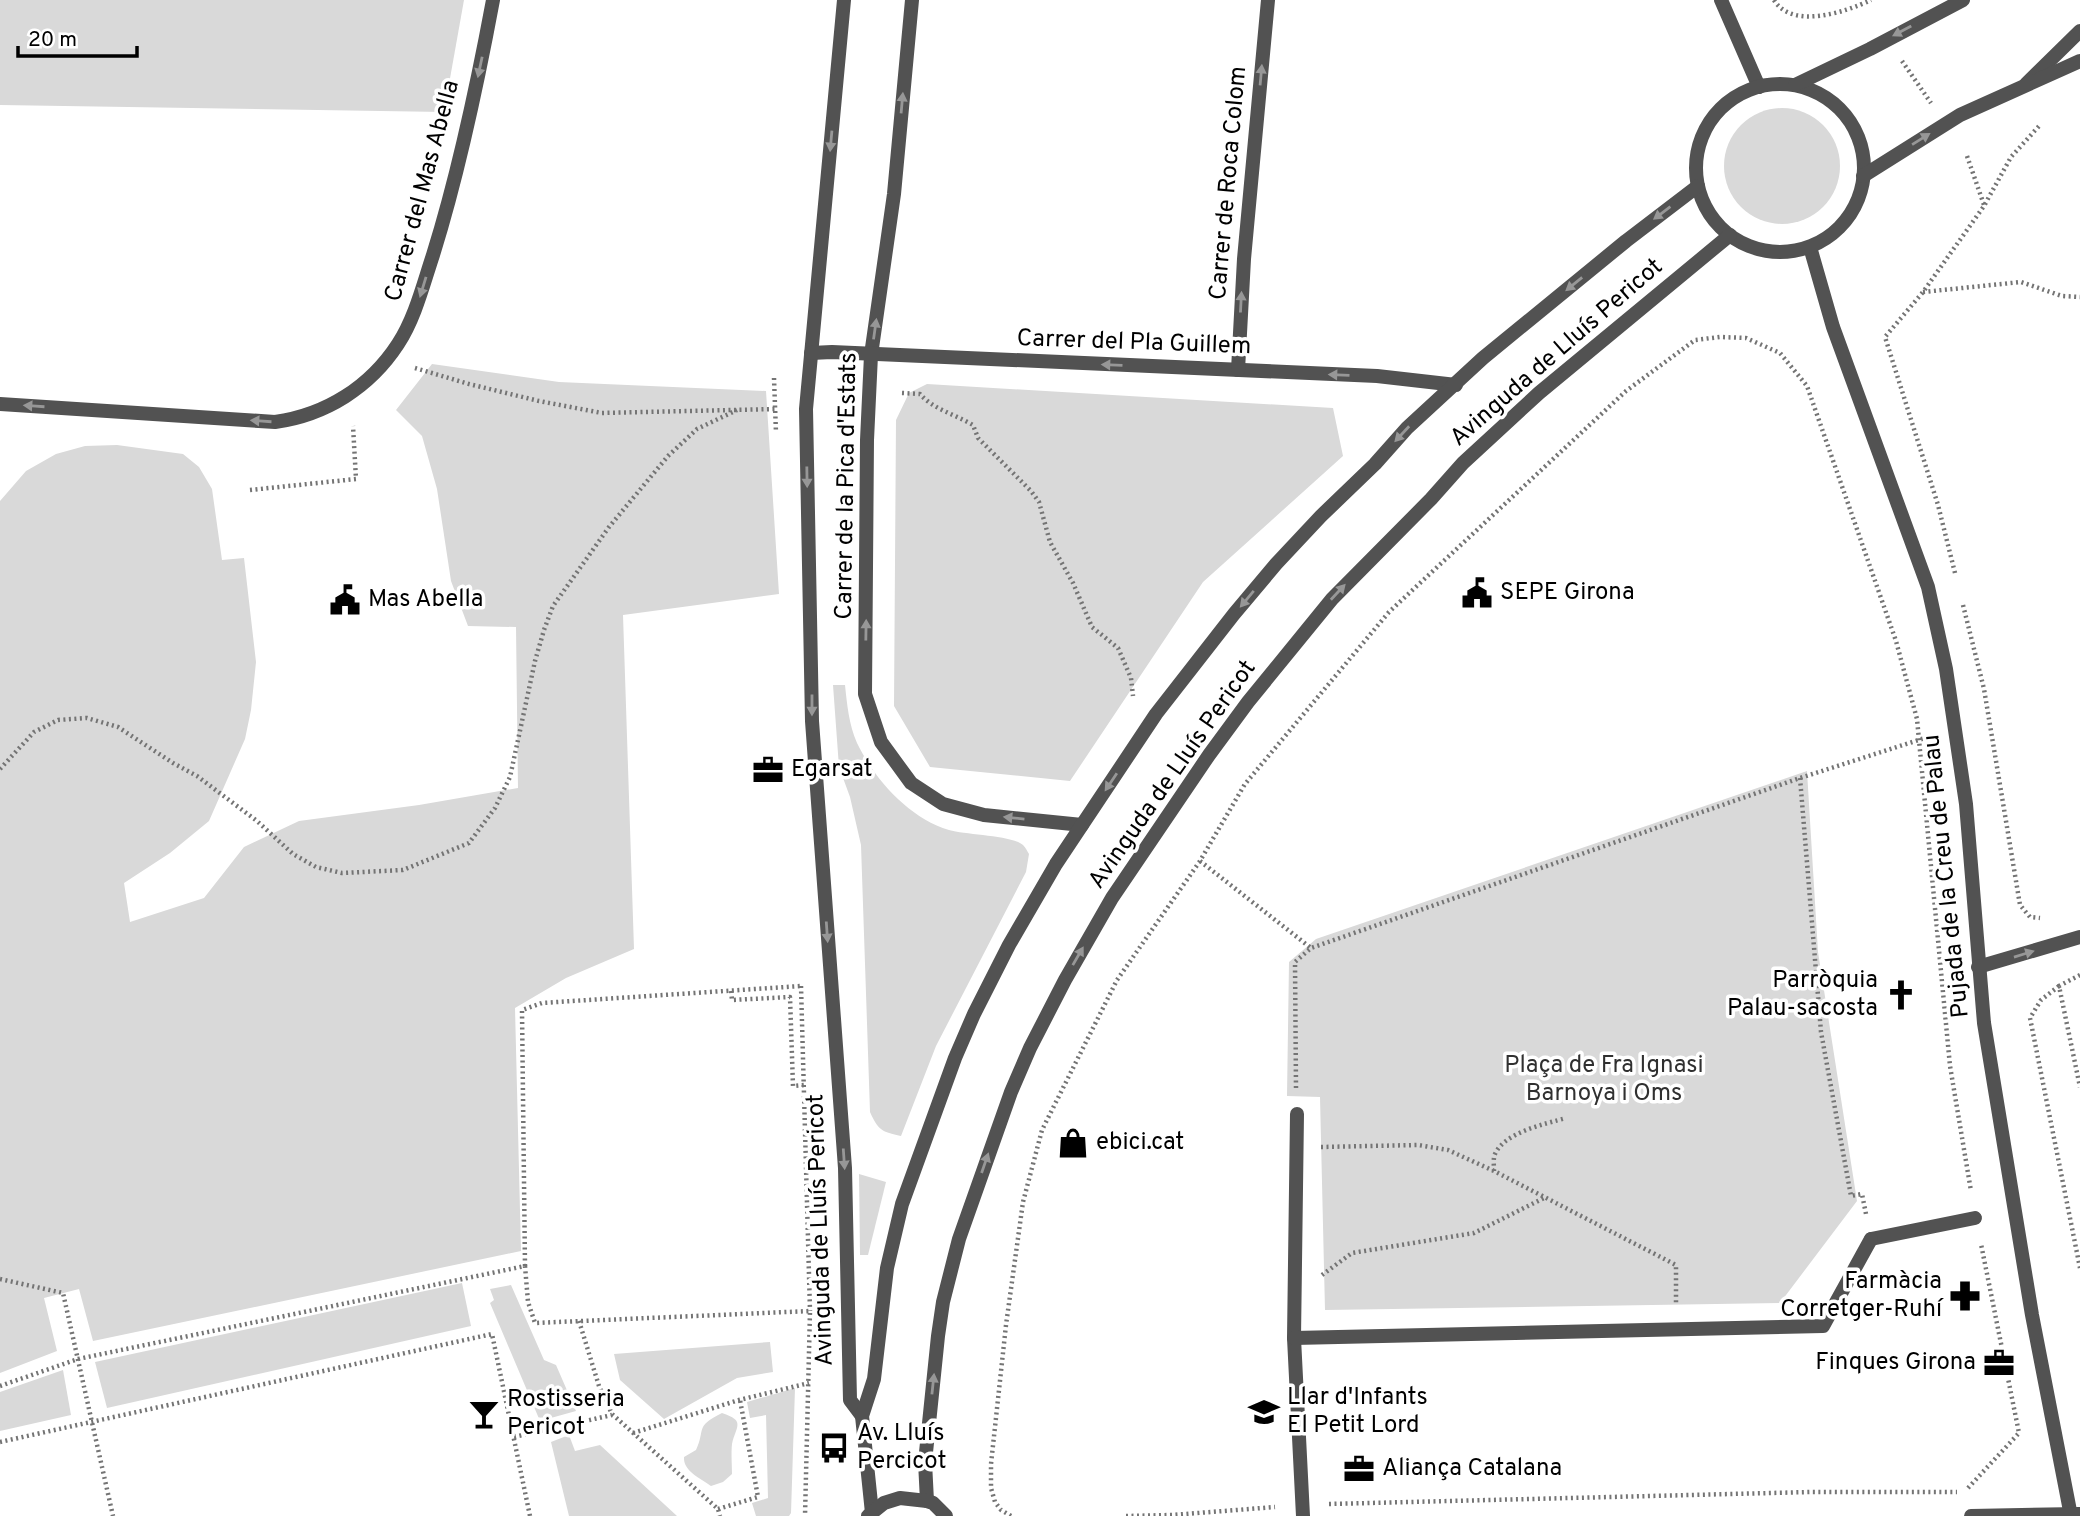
<svg xmlns="http://www.w3.org/2000/svg" width="2080" height="1516" viewBox="0 0 2080 1516" font-family="Overpass,sans-serif">
<rect width="100%" height="100%" fill="#fff"/>
<g fill="#d9d9d9">
<path d="M 0,0 L 464,0 L 444,112 L 0,105 Z"/>
<circle cx="1782" cy="166" r="58"/>
<path d="M 432,364 L 559,382 L 766,391 L 779,594 L 623,615 L 634,949 L 566,978 L 515,1008 L 521,1251 L 93,1341 L 79,1289 L 44,1298 L 57,1351 L 0,1373 L 0,501 L 26,471 L 56,454 L 85,446 L 117,445 L 183,454 L 199,467 L 212,489 L 222,560 L 244,558 L 256,662 L 251,710 L 245,739 L 209,821 L 170,853 L 124,883 L 130,922 L 204,898 L 244,847 L 299,821 L 419,805 L 518,788 L 516,627 L 468,626 L 451,581 L 437,489 L 422,436 L 396,410 Z"/>
<path d="M 927,384 L 1333,408 L 1343,456 L 1203,582 L 1070,781 L 930,767 L 894,706 L 896,420 L 909,393 Z"/>
<path d="M 833,685 L 845,685 C 847,704 849,725 857,743 C 875,780 909,818 949,830 C 966,835 1011,835 1023,845 C 1026,848 1027,851 1029,854 L 1026,872 L 936,1046 L 901,1136 C 882,1132 878,1130 870,1112 L 861,845 L 850,797 L 839,767 Z"/>
<path d="M 1807,771 L 1818,952 L 1857,1201 L 1780,1303 L 1325,1310 L 1320,1097 L 1287,1096 L 1289,962 L 1316,939 Z"/>
<path d="M 859,1174 L 886,1182 L 868,1255 L 860,1255 Z"/>
<path d="M 462,1283 L 471,1326 L 107,1408 L 95,1362 Z"/>
<path d="M 511,1285 L 544,1360 L 556,1365 L 576,1411 L 540,1421 L 490,1303 L 494,1300 L 490,1289 Z"/>
<path d="M 770,1342 L 773,1372 L 737,1378 L 664,1419 L 620,1380 L 614,1354 Z"/>
<path d="M 63,1370 L 71,1415 L 0,1431 L 0,1392 Z"/>
<path d="M 795,1388 L 791,1513 L 789,1516 L 756,1516 L 752,1503 L 768,1498 L 766,1415 L 750,1418 L 747,1402 Z"/>
<path d="M 722,1413 C 746,1421 736,1426 732,1444 C 731,1453 732,1465 732,1474 L 723,1482 L 711,1486 C 700,1478 683,1471 684,1457 L 696,1450 C 706,1429 694,1427 722,1413 Z"/>
<path d="M 569,1435 L 575,1451 L 600,1445 L 677,1516 L 569,1516 L 551,1442 Z"/>
</g>
<g fill="none" stroke-linecap="round" stroke-linejoin="round">
<g stroke="#747474" stroke-width="4.5" stroke-dasharray="2 3.5" stroke-linecap="butt">
<path d="M 1774,0 C 1792,30 1846,12 1871,0"/>
<path d="M 1902,61 L 1931,103"/>
<path d="M 1967,156 L 1984,205"/>
<path d="M 1923,292 L 2021,282 L 2062,296 L 2080,297"/>
<path d="M 415,368 L 469,384 L 539,401 L 602,413 L 775,409"/>
<path d="M 774,378 L 776,433"/>
<path d="M 902,393 L 920,394 C 933,409 954,414 973,425 L 978,438 L 1031,491 L 1039,502 L 1050,542 L 1073,583 L 1092,627 L 1118,648 L 1131,678 L 1133,696"/>
<path d="M 250,490 L 356,479 L 353,426"/>
<path d="M 1955,573 L 1938,505 L 1885,337 L 1923,292 L 1984,206 L 2011,157 L 2040,125"/>
<path d="M 1963,605 L 1984,689 L 2020,905 L 2030,917 L 2040,918"/>
<path d="M 0,769 L 34,732 L 58,720 L 87,718 L 118,727 L 173,763 L 197,776 L 257,821 L 293,854 L 316,867 L 342,873 L 403,870 L 469,843 L 495,808 L 510,777 L 535,661 L 544,630 L 553,606 L 609,527 L 668,456 L 697,429 L 737,410"/>
<path d="M 1800,778 L 1821,1032 L 1851,1196 L 1862,1194 L 1866,1214"/>
<path d="M 1200,861 L 1311,948"/>
<path d="M 2080,975 L 2059,986 L 2080,1087"/>
<path d="M 801,986 L 810,1311"/>
<path d="M 2059,986 L 2041,1000 L 2030,1018 L 2080,1268"/>
<path d="M 731,991 L 732,1000 L 790,997 L 793,1086 L 804,1085"/>
<path d="M 1296,1088 L 1295,962 L 1311,948 L 1800,778 L 1928,737"/>
<path d="M 1321,1147 L 1418,1145 L 1448,1150 L 1494,1171 L 1676,1265 L 1676,1304"/>
<path d="M 1494,1171 C 1494,1166 1493,1158 1495,1154 C 1505,1132 1545,1124 1566,1118"/>
<path d="M 525,1266 L 522,1010 L 542,1003 L 801,986 L 801,984"/>
<path d="M 1322,1275 L 1352,1253 L 1474,1233 L 1544,1198"/>
<path d="M 0,1279 L 63,1293 L 113,1516"/>
<path d="M 579,1321 L 599,1386 L 612,1414 L 718,1509 L 720,1516"/>
<path d="M 0,1386 L 78,1359 L 525,1266 L 528,1302 L 535,1323 L 810,1311 L 805,1516"/>
<path d="M 633,1433 L 739,1400 L 809,1383"/>
<path d="M 514,1437 L 612,1415"/>
<path d="M 0,1442 L 492,1334 L 530,1516"/>
<path d="M 1968,1488 L 2019,1433 L 1981,1244"/>
<path d="M 1329,1504 L 1811,1492 L 1957,1492"/>
<path d="M 718,1509 L 758,1497 L 740,1400"/>
<path d="M 1011,1516 L 1001,1510 L 995,1502 L 991,1488 L 991,1464 L 1006,1325 L 1023,1202 L 1042,1130 L 1117,980 L 1200,861 L 1245,784 L 1389,612 L 1626,391 L 1695,340 L 1720,337 L 1746,338 L 1780,353 L 1807,386 L 1896,641 L 1917,719 L 1950,1066 L 1971,1191"/>
<path d="M 1126,1516 L 1172,1515 L 1275,1507"/>
</g>
<path stroke="#525252" stroke-width="14" d="M 1871,1239 L 1975,1218"/>
<g stroke="#525252" stroke-width="14">
<path d="M 844,0 L 806,409 L 812,721 L 845,1168 L 850,1400 L 862,1416"/>
<path d="M 912,0 L 894,194 L 871,355 L 867,440 L 865,694 L 881,742 L 911,783 L 943,804 L 984,815 L 1082,825"/>
<path d="M 2026,84 L 2080,31"/>
<path d="M 1810,247 L 1833,327 L 1928,587 L 1946,669 L 1966,804 L 1984,1023 L 2032,1315 L 2071,1516"/>
<path d="M 811,353 L 832,352 L 1377,376 L 1456,385"/>
<path d="M 1238,370 L 1244,259 L 1268,0"/>
<path d="M 0,404 L 275,422 C 326,415 370,387 398,344 C 415,318 423,285 433,255 C 459,172 477,86 493,0"/>
<path d="M 1978,967 L 2080,937"/>
<path d="M 1297,1114 L 1294,1338 L 1303,1516"/>
<path d="M 1294,1338 L 1823,1326 L 1871,1239"/>
<path d="M 1971,1516 L 2079,1514"/>
</g>
<g stroke="#525252" stroke-width="14">
<path d="M 1721,0 L 1759,87"/>
<circle cx="1780" cy="168" r="84"/>
<path d="M 1795,85 L 1870,49 L 1963,0"/>
<path d="M 1863,176 L 1960,115 L 2080,61"/>
<path d="M 927,1501 L 925,1462 L 938,1336 L 943,1302 L 959,1239 L 1011,1092 L 1030,1048 L 1065,980 L 1112,898 L 1209,755 L 1248,702 L 1332,599 L 1431,499 L 1463,463 L 1539,393 L 1730,235"/>
<path d="M 872,1513 L 862,1416 L 874,1379 L 887,1268 L 902,1204 L 955,1058 L 974,1014 L 1009,945 L 1056,864 L 1156,714 L 1234,614 L 1276,564 L 1321,516 L 1375,464 L 1407,428 L 1483,358 L 1626,241 L 1698,186"/>
<path d="M 868,1516 L 884,1503 L 900,1498 L 927,1501 L 933,1503 L 946,1516"/>
</g>
</g>
<defs><path id="oneway-solid" d="M-6-.8H1V-3.2L6.5 0L1 3.2V.8H-6Z" transform="scale(1.75)"/></defs>
<g fill="#979797">
<use href="#oneway-solid" transform="translate(1902 31) rotate(152)"/>
<use href="#oneway-solid" transform="translate(480 67) rotate(102)"/>
<use href="#oneway-solid" transform="translate(1261 75) rotate(-85)"/>
<use href="#oneway-solid" transform="translate(902 103) rotate(-85)"/>
<use href="#oneway-solid" transform="translate(1921 139) rotate(-32)"/>
<use href="#oneway-solid" transform="translate(831 141) rotate(95)"/>
<use href="#oneway-solid" transform="translate(1662 213) rotate(143)"/>
<use href="#oneway-solid" transform="translate(1574 284) rotate(141)"/>
<use href="#oneway-solid" transform="translate(423 287) rotate(107)"/>
<use href="#oneway-solid" transform="translate(1241 302) rotate(-87)"/>
<use href="#oneway-solid" transform="translate(875 329) rotate(-82)"/>
<use href="#oneway-solid" transform="translate(1112 365) rotate(-178)"/>
<use href="#oneway-solid" transform="translate(1339 375) rotate(-178)"/>
<use href="#oneway-solid" transform="translate(34 406) rotate(-176)"/>
<use href="#oneway-solid" transform="translate(261 421) rotate(-176)"/>
<use href="#oneway-solid" transform="translate(1402 434) rotate(133)"/>
<use href="#oneway-solid" transform="translate(807 477) rotate(89)"/>
<use href="#oneway-solid" transform="translate(1338 592) rotate(-47)"/>
<use href="#oneway-solid" transform="translate(1247 599) rotate(130)"/>
<use href="#oneway-solid" transform="translate(866 630) rotate(-89)"/>
<use href="#oneway-solid" transform="translate(812 705) rotate(90)"/>
<use href="#oneway-solid" transform="translate(1111 782) rotate(124)"/>
<use href="#oneway-solid" transform="translate(1014 818) rotate(-174)"/>
<use href="#oneway-solid" transform="translate(827 932) rotate(86)"/>
<use href="#oneway-solid" transform="translate(2024 954) rotate(-17)"/>
<use href="#oneway-solid" transform="translate(1078 956) rotate(-60)"/>
<use href="#oneway-solid" transform="translate(844 1159) rotate(86)"/>
<use href="#oneway-solid" transform="translate(985 1163) rotate(-71)"/>
<use href="#oneway-solid" transform="translate(933 1384) rotate(-84)"/>
</g>
<defs>
<g id="civic-bare" transform="scale(2.415)"><path d="M-.6-6.5H3V-4.5H.6V-3L4-1V1h2V6H-6V1h2V-1L-.6-3ZM-1.2 2.5V6h2.4V2.5Z" fill="#000" stroke="#fff" stroke-width="2.5" paint-order="stroke"/></g>
<g id="office-bare" transform="scale(2.415)"><path d="M-6-3h4V-5.5h4V-3h4V5H-6ZM-1-4.5V-3h2v-1.5ZM-6 0V1H6V0Z" fill="#000" stroke="#fff" stroke-width="2.5" paint-order="stroke"/></g>
<g id="church-bare" transform="scale(2.415)"><path d="M-1.2-6h2.4v3.5h3.3v2.4h-3.3V6h-2.4V-.1h-3.3v-2.4h3.3Z" fill="#000" stroke="#fff" stroke-width="2.5" paint-order="stroke"/></g>
<g id="shop-bare" transform="scale(2.415)"><path d="M-5-2.5h2.3a2.7 3.5 0 0 1 5.4 0H5L5.5 6h-11ZM-1.5-2.5h3a1.5 2.3 0 0 0-3 0Z" fill="#000" stroke="#fff" stroke-width="2.5" paint-order="stroke"/></g>
<g id="pharmacy-bare" transform="scale(2.415)"><path d="M-2-6h4v4h4v4h-4v4h-4v-4h-4v-4h4Z" fill="#000" stroke="#fff" stroke-width="2.5" paint-order="stroke"/></g>
<g id="school-bare" transform="scale(2.415)"><path d="M0-5L7-2L0 1L-7-2ZM-4 1L0 2.5L4 1V4Q0 6-4 4Z" fill="#000" stroke="#fff" stroke-width="2.5" paint-order="stroke"/></g>
<g id="bar-bare" transform="scale(2.415)"><path d="M-6-5H6L.8 .8V4.5H3.5V6h-7V4.5H-.8V.8Z" fill="#000" stroke="#fff" stroke-width="2.5" paint-order="stroke"/></g>
<g id="bus-bare" transform="scale(2.415)"><path d="M-5-6H5V4H4V6H2V4H-2V6H-4V4H-5ZM-3.5-4V0h7V-4ZM-3.5 1.2v1.5H-2V1.2ZM2 1.2v1.5H3.5V1.2Z" fill="#000" stroke="#fff" stroke-width="2.5" paint-order="stroke"/></g>
</defs>
<g fill-rule="evenodd">
<use href="#civic-bare" x="1477" y="593"/>
<use href="#civic-bare" x="345" y="600"/>
<use href="#office-bare" x="768" y="770"/>
<use href="#church-bare" x="1901" y="995"/>
<use href="#shop-bare" x="1073" y="1143"/>
<use href="#pharmacy-bare" x="1965" y="1296"/>
<use href="#office-bare" x="1999" y="1363"/>
<use href="#school-bare" x="1264" y="1412"/>
<use href="#bar-bare" x="484" y="1414"/>
<use href="#bus-bare" x="834" y="1448"/>
<use href="#office-bare" x="1359" y="1469"/>
</g>
<g text-anchor="middle" dominant-baseline="central" stroke-width="7" stroke-linejoin="round" paint-order="stroke">
<g font-size="24" fill="#000" stroke="#fff">
<text transform="translate(1229 183) rotate(-85)">Carrer de Roca Colom</text>
<text transform="translate(423 191) rotate(-75)">Carrer del Mas Abella</text>
<text transform="translate(1134 343) rotate(2)">Carrer del Pla Guillem</text>
<text transform="translate(1557 353) rotate(-41)">Avinguda de Lluís Pericot</text>
<text transform="translate(847 486) rotate(-89)">Carrer de la Pica d'Estats</text>
<text transform="translate(1173 775) rotate(-55)">Avinguda de Lluís Pericot</text>
<text transform="translate(1947 876) rotate(-96)">Pujada de la Creu de Palau</text>
<text transform="translate(821 1230) rotate(-92)">Avinguda de Lluís Pericot</text>
</g>
<g font-size="24" fill="#000" stroke="#fff" text-anchor="start">
<text x="1500" y="593">SEPE Girona</text>
<text x="368" y="600">Mas Abella</text>
<text x="791" y="770">Egarsat</text>
<text x="1878" y="981" text-anchor="end">Parròquia<tspan x="1878" dy="28">Palau-sacosta</tspan></text>
<text x="1096" y="1143">ebici.cat</text>
<text x="1942" y="1282" text-anchor="end">Farmàcia<tspan x="1942" dy="28">Corretger-Ruhí</tspan></text>
<text x="1976" y="1363" text-anchor="end">Finques Girona</text>
<text x="1287" y="1398">Llar d'Infants<tspan x="1287" dy="28">El Petit Lord</tspan></text>
<text x="507" y="1400">Rostisseria<tspan x="507" dy="28">Pericot</tspan></text>
<text x="857" y="1434">Av. Lluís<tspan x="857" dy="28">Percicot</tspan></text>
<text x="1382" y="1469">Aliança Catalana</text>
</g>
<g font-size="24" fill="#303030" stroke="#fff">
<text x="1604" y="1066">Plaça de Fra Ignasi<tspan x="1604" dy="28">Barnoya i Oms</tspan></text>
</g>
</g>
<path d="M18 46v10h119v-10" fill="none" stroke="#000000" stroke-width="3.5"/>
<text x="28" y="46" font-size="21" fill="#000000" stroke="#ffffff" stroke-width="5" paint-order="stroke">20 m</text>
</svg>
